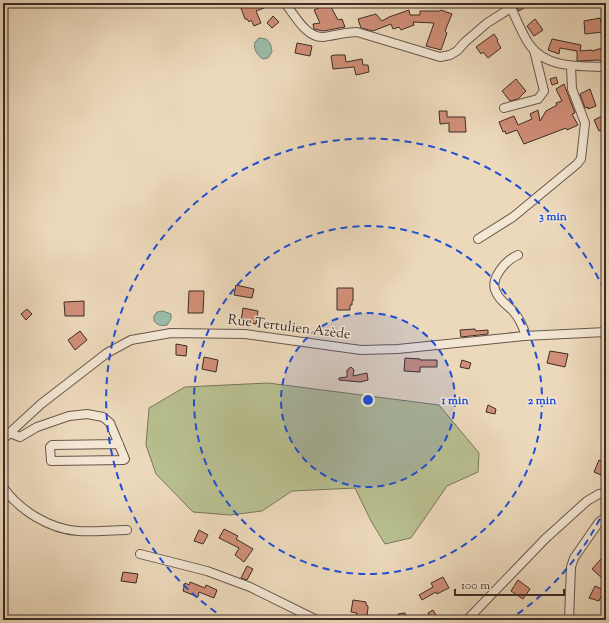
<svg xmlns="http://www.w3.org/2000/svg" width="609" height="623" viewBox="0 0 609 623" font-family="'Sorts Mill Goudy',serif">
<rect width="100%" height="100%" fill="#ecd9bb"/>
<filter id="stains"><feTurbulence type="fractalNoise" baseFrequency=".005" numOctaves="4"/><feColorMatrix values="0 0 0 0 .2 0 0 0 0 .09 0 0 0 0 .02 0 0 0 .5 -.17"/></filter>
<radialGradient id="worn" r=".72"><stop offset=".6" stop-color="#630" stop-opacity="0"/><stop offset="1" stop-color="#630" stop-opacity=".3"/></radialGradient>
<path fill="#b8bf90" stroke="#7a765b" d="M 268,383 L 439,405 L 479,453 L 478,472 L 447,486 L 411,538 L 385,544 L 371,521 L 355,488 L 292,491 L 262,511 L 230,515 L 193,512 L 156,474 L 146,445 L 149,408 L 185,387 Z"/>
<g fill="#9abbaa" stroke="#748275">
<path d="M 259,38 C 269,38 271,43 272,52 L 268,58 L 263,59 C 257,55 253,49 255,42 Z"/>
<path d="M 163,311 L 171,314 L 171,319 L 167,325 C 161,326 158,326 154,321 L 154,316 L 157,312 Z"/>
</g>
<g fill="#d18f78" stroke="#3c2c26">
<path d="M 239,3 L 262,3 L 264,8 L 256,11 L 261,23 L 254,26 L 251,20 L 249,22 L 247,19 L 245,19 Z"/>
<path d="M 329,3 L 338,20 L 342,19 L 345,27 L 323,31 L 314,29 L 313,24 L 320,23 L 314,10 Z"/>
<path d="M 515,3 L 532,3 L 519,11 Z"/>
<path d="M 409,10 L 410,15 L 420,15 L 420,11 L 440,11 L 441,10 L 452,14 L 445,31 L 447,33 L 441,50 L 426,46 L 434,23 L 413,22 L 414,25 L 401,30 L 399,27 L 393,29 L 391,24 L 373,31 L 361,28 L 358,19 L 376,14 L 382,21 L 389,17 Z"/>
<path d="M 273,16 L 279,22 L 272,28 L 267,23 Z"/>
<path d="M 600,18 L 603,32 L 585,34 L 584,21 Z"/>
<path d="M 535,19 L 543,30 L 534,36 L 527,26 Z"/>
<path d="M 494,34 L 498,40 L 497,41 L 501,48 L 488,58 L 483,52 L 481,54 L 476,47 Z"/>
<path d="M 552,39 L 581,45 L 580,51 L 592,50 L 592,51 L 606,47 L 606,59 L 600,61 L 599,60 L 577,61 L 577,51 L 560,48 L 559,54 L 548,50 Z"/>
<path d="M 297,43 L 312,46 L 310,56 L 295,53 Z"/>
<path d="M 335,55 L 345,55 L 346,62 L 362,59 L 363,65 L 368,65 L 369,72 L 356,75 L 354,67 L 333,69 L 331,56 Z"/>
<path d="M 556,77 L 558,83 L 552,85 L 550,79 Z"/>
<path d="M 516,79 L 526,91 L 518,99 L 510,101 L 502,91 Z"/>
<path d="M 564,84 L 575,113 L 572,114 L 578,125 L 567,130 L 566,128 L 524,144 L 517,130 L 506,134 L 505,131 L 503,132 L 499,122 L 514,116 L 518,125 L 532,119 L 530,114 L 538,110 L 540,121 L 546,111 L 557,105 L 556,103 L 562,101 L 556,89 Z"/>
<path d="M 590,89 L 596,106 L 588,109 L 588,107 L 585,108 L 580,94 Z"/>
<path d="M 439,111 L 447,111 L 447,117 L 465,117 L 466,132 L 449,132 L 449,123 L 440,124 Z"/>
<path d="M 606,114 L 606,128 L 599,131 L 594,120 Z"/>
<path d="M 236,285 L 254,289 L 252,298 L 234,295 Z"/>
<path d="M 337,288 L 353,288 L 353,301 L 352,301 L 352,305 L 350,305 L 350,310 L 337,310 Z"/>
<path d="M 189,291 L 204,291 L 203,313 L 188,313 Z"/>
<path d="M 84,301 L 84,316 L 65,316 L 64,302 Z"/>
<path d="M 243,308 L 258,311 L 256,324 L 241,321 Z"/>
<path d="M 27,309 L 32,314 L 26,320 L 21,314 Z"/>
<path d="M 475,329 L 476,331 L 488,330 L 488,334 L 461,337 L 460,330 Z"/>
<path d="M 80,331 L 87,340 L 75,350 L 68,340 Z"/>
<path d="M 176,344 L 187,346 L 186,356 L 176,355 Z"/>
<path d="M 550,351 L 568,354 L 565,367 L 547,363 Z"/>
<path d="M 204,357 L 218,360 L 216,372 L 202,369 Z"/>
<path d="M 405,358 L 420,359 L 420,360 L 437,360 L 437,367 L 420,367 L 420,372 L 404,371 Z"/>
<path d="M 462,360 L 471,363 L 469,369 L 460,367 Z"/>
<path d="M 351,367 L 354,370 L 353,376 L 367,373 L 368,380 L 360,382 L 339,380 L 339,378 L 347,377 L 347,370 Z"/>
<path d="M 488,405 L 496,409 L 495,414 L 486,412 Z"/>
<path d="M 599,460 L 606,463 L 606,477 L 594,472 Z"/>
<path d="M 224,529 L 238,536 L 236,539 L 253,549 L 244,562 L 235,555 L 239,548 L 219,538 Z"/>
<path d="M 199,530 L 208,535 L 203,544 L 194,541 Z"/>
<path d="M 602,558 L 606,562 L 606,575 L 603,579 L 592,569 Z"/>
<path d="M 247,566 L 253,569 L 247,580 L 241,578 Z"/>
<path d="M 123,572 L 138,574 L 136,583 L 121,581 Z"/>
<path d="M 443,577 L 449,588 L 437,594 L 436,592 L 422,600 L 419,595 L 433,587 L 431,583 Z"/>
<path d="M 518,580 L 530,589 L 523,599 L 511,591 Z"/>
<path d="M 190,582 L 205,588 L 206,585 L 217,590 L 214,598 L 199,592 L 198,597 L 183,591 L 185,583 L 189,585 Z"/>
<path d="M 595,586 L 604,590 L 599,601 L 589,598 Z"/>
<path d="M 353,600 L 366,602 L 366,605 L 368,606 L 368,608 L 367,615 L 379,618 L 379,620 L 355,620 L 357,613 L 351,612 Z"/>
<path d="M 433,610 L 439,620 L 420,620 L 429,615 L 428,613 Z"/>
<path d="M 405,613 L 406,620 L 399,620 L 398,614 Z"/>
</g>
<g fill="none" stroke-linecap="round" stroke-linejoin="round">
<g stroke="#68574b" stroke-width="10">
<g id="minor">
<path d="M 285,3 C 294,14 306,38 323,37 C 334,36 345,32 357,32 L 440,57 L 450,55 L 457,51 L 465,42 L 487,23 L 511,8"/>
<path d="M 509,3 C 515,16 521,32 529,44 C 546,69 580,66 606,67"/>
<path d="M 504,108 L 538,99 L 544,91 L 534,50"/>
<path d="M 478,239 L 513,217 L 577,164 L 581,159 L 585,123 L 572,89 L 571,66"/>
<path d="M 518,255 C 506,260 489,279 496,292 C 499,300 507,305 513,311 C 520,319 523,326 526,336"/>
<path d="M 10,433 L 20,437 L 37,427 L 69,416 L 87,414 L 103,417 L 110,423 L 125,459 L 124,460 L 51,461 L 50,447 L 52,445 L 119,444"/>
<path d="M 3,439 L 41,404 L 107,353 L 131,340 L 171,333 L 245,334 L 361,350 L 398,349 L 524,336 L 606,332"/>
<path d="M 3,487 C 19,510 49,529 78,531 C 94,532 111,530 127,530"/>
<path d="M 140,554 L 207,571 L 250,587 L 317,620"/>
<path d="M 467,620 L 545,539 L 587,501 L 599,494 L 606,493"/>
<path d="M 569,620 L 571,567 L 574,558 L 599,522 L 606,517"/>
</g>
</g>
<use href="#minor" stroke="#f3e6d3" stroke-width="8"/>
</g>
<circle cx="368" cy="400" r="87" fill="#1d4ed8" fill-opacity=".12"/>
<g fill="none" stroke="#1d4ed8" stroke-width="2" stroke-dasharray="7 5">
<circle cx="368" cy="400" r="87"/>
<circle cx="368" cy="400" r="174"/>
<path d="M605 508A261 261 0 0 1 510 619M226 619A261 261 0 1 1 605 292"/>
</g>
<g text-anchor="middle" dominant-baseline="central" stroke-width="3" stroke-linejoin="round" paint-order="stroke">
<g font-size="14" fill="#3c2c26" stroke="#f3e6d3">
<text transform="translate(289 328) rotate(7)">Rue Tertulien Azède</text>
</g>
</g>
<circle cx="368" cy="400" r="6" fill="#1d4ed8" stroke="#f3e6d3" stroke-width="2"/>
<g font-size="12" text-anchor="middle" font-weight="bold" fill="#1d4ed8" stroke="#f3e6d3" stroke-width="3" stroke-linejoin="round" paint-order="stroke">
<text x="553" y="220">3 min</text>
<text x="455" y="404">1 min</text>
<text x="542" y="404">2 min</text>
</g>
<rect width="609" height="623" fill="none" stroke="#ecd9bb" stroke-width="16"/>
<rect x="4" y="4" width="601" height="615" fill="none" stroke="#3c2c26" stroke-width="2"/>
<rect x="8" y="8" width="593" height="607" fill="none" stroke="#3c2c26"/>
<path d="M455 589v6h109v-6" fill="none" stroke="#3c2c26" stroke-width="2"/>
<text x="461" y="589" font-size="12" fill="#3c2c26" stroke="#f3e6d3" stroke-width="3" paint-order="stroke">100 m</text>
<rect width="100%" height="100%" filter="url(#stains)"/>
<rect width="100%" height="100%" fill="url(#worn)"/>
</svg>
